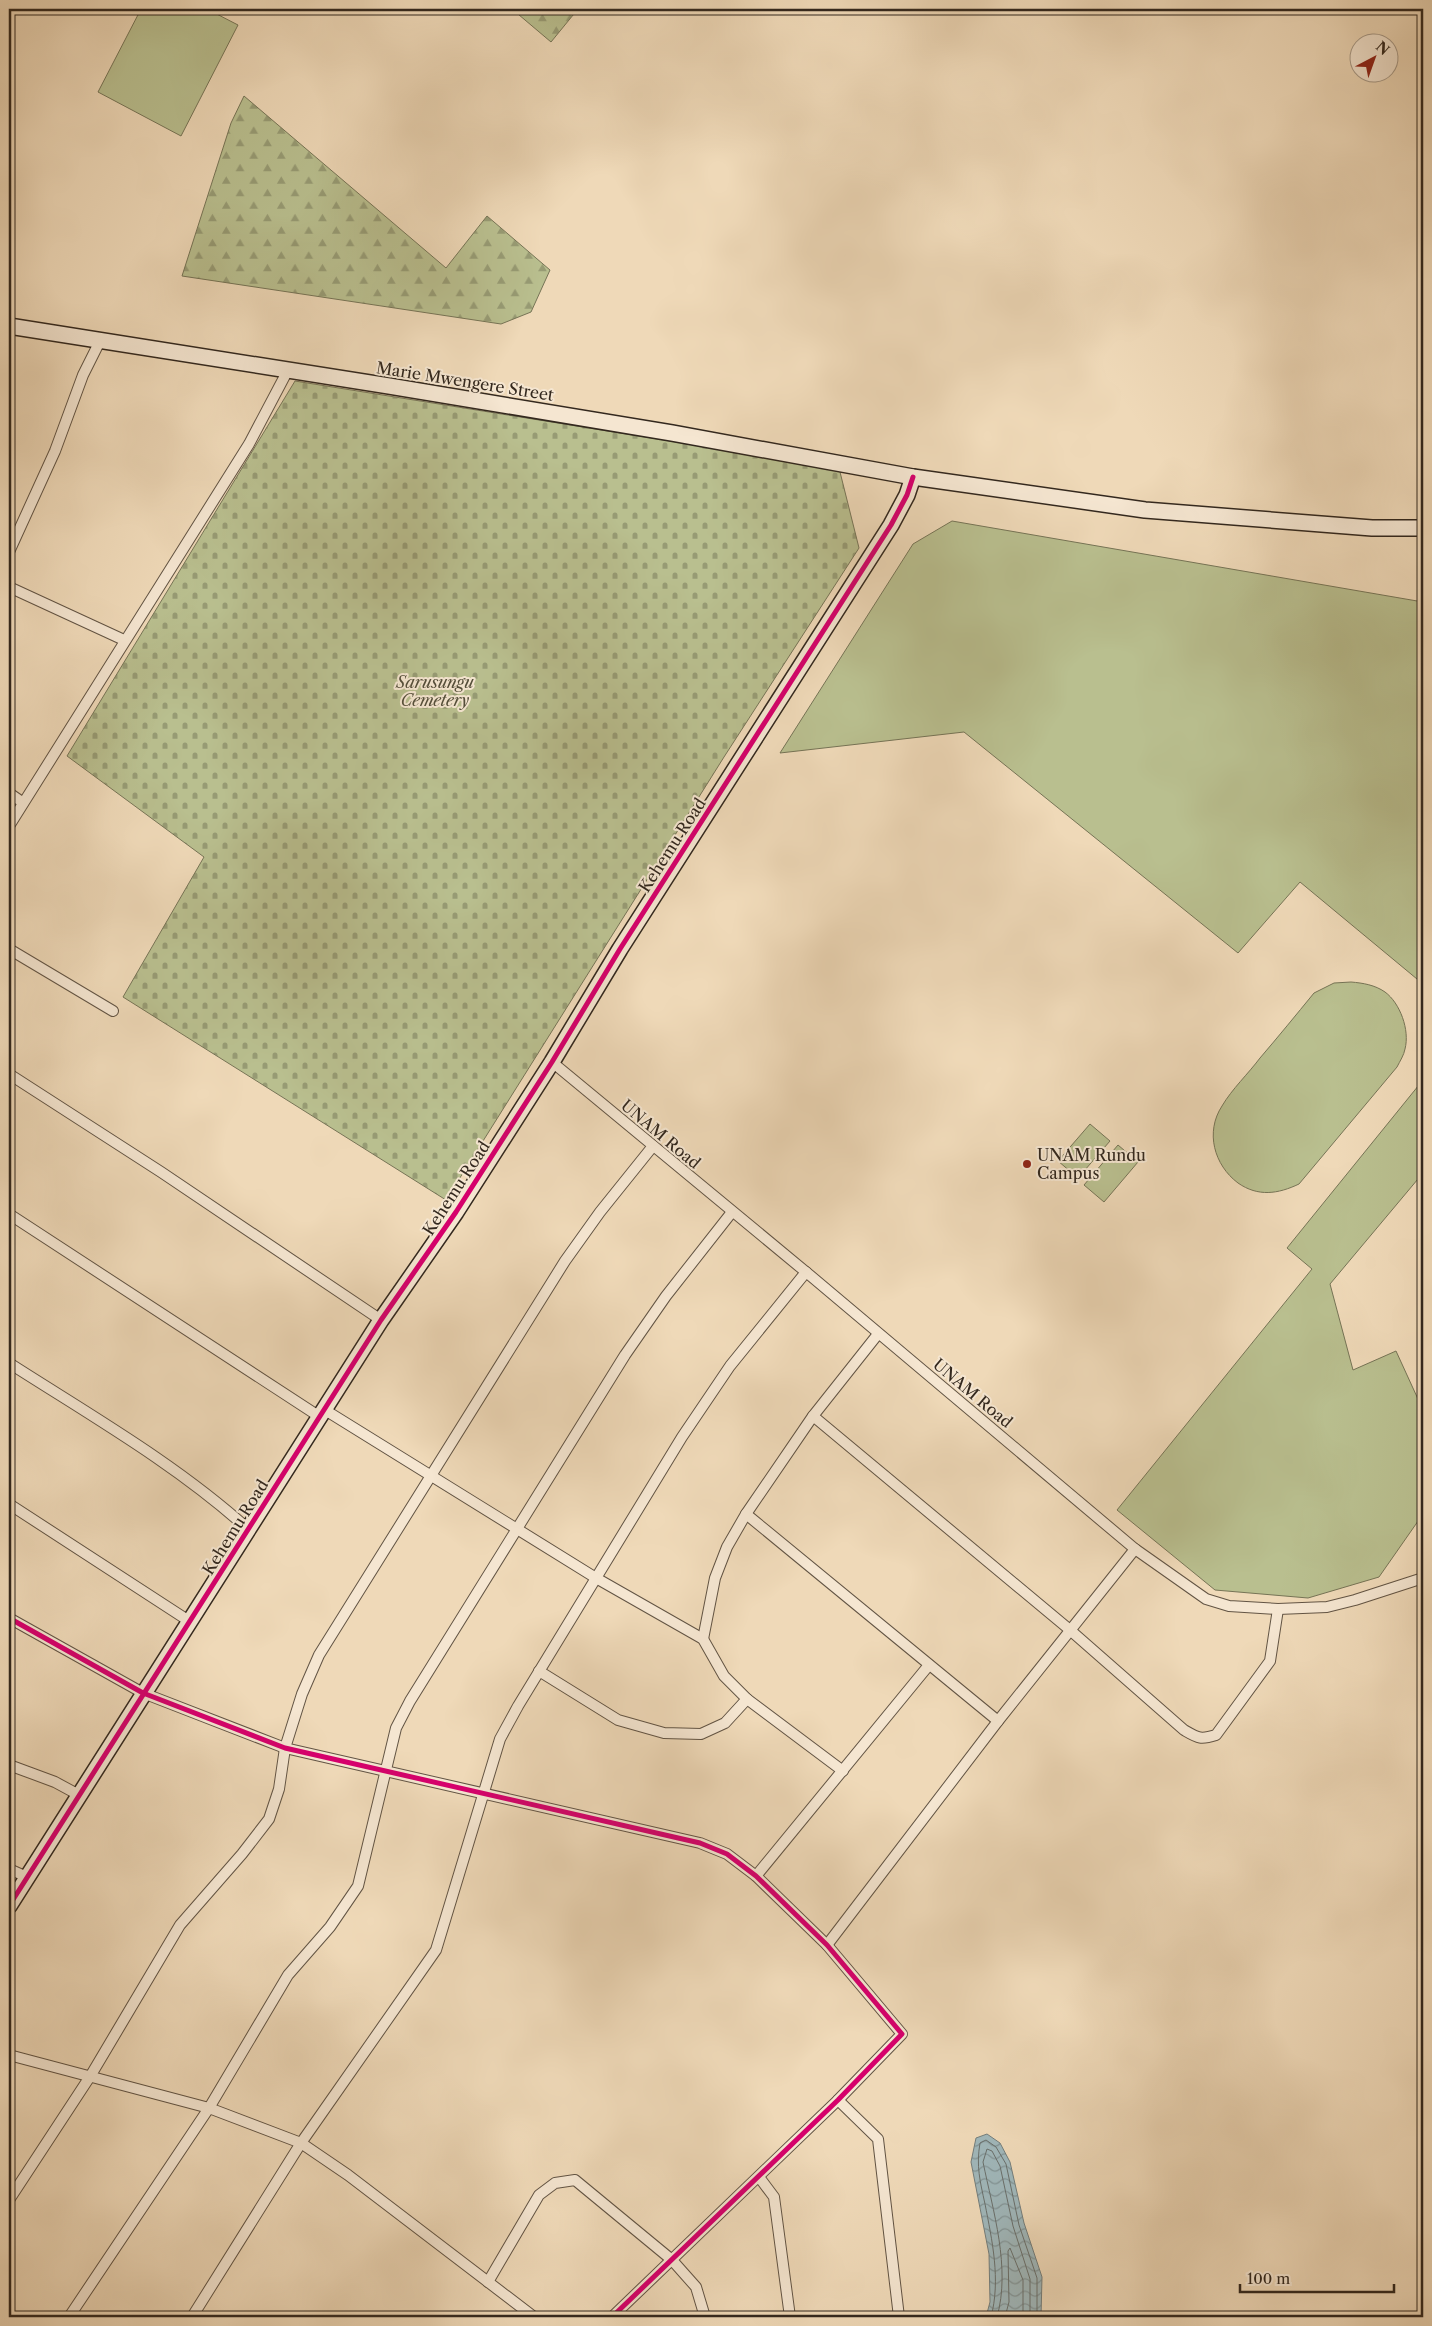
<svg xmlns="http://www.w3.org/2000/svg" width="1432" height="2326" viewBox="0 0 1432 2326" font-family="'Libre Caslon Text',serif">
<defs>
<pattern id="forest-firs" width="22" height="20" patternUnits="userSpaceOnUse" patternTransform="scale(1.25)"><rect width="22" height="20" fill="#b9bf8f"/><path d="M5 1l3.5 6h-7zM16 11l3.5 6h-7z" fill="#979b74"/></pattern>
<pattern id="cemetery-stones" width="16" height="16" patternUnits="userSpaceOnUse" patternTransform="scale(1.25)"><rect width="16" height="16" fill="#b9bf8f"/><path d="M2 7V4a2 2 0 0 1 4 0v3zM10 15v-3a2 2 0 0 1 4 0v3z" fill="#979b74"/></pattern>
<pattern id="water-waves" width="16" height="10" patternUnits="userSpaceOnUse" patternTransform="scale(1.25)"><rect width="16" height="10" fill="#a0b7ba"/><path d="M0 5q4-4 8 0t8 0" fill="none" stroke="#839597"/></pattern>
</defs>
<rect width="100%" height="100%" fill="#efd9b8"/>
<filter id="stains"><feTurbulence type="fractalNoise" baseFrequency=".004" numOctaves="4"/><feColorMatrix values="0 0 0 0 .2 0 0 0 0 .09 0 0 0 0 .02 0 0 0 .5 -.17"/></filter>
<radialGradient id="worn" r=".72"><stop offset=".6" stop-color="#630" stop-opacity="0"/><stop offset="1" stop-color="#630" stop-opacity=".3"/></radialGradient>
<g fill="#b9bf8f" stroke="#767456">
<path d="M 141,9 L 207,9 L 238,25 L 181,136 L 98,92 Z"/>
<path d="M 952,521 L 1423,602 L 1423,984 L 1300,882 L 1238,953 L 964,732 L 780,753 L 913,544 Z"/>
<path d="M 1351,982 C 1363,983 1375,985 1385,992 C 1400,1003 1410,1030 1405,1049 C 1404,1055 1400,1061 1397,1067 L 1299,1184 C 1278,1194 1258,1197 1238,1183 C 1214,1165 1205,1132 1222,1106 C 1232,1089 1248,1074 1260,1058 C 1278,1037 1296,1015 1314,993 L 1334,983 Z"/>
<path d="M 1423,1080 L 1423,1173 L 1330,1284 L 1353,1370 L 1396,1351 L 1423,1410 L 1423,1514 L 1379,1577 L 1308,1598 L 1215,1590 L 1117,1510 L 1312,1269 L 1287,1248 Z"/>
<path d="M 1090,1124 L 1110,1141 L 1078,1178 L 1058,1161 Z"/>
<path d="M 1118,1145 L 1138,1162 L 1104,1202 L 1084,1185 Z"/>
</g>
<g fill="url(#forest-firs)" stroke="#767456">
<path d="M 512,9 L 578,9 L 551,42 Z"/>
<path d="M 244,96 L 446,268 L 487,216 L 550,270 L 531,312 L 501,324 L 182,276 L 231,123 Z"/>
</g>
<path fill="url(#cemetery-stones)" stroke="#767456" d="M 295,381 L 839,468 L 859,548 L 724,757 L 446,1200 L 123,997 L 204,857 L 67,756 Z"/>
<path fill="url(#water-waves)" stroke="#747e7c" d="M 987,2134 L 1000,2143 L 1010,2162 L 1024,2223 L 1042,2277 L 1041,2317 L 986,2317 L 990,2302 L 989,2254 L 971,2162 L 976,2138 Z"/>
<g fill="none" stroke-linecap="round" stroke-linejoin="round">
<g stroke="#6a706c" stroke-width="1">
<path d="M 991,2317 C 1001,2280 992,2240 985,2204 C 980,2181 976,2166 980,2143 L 986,2140 L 996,2147 L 1006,2164 L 1019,2225 L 1037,2278 L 1037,2317"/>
<path d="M 997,2317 C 1011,2268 993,2211 983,2162 L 987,2149 L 992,2151 L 1000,2166 L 1013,2226 L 1030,2279 L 1030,2317"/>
<path d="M 1005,2317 L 1009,2302 L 1008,2251 L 1010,2248 L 1023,2280 L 1023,2317"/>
</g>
<g stroke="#625444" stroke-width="12">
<g id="street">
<path d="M 9,552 L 55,451 L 83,375 L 100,341"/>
<path d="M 9,587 L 124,640"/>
<path d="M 9,793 L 22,802"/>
<path d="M 9,826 L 249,444 L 288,370"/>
<path d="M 9,949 L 113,1011"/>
<path d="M 552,1062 L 806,1272 L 1135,1549 L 1206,1599 L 1229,1606 L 1278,1609 L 1327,1607 L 1355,1600 L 1423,1578"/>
<path d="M 9,1074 L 161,1172 L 381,1320"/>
<path d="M 9,1214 L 320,1417"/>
<path d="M 9,1363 C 90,1415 176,1464 248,1529"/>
<path d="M 325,1410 L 596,1578 L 703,1639 L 724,1676 L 747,1699 L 843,1771"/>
<path d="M 813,1416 L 1070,1630 L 1184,1730 C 1198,1738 1200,1740 1216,1735 L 1270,1661 L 1278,1609"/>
<path d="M 9,1504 L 189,1621"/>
<path d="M 746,1514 L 998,1721"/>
<path d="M 9,1618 L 143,1693 L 285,1748 L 700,1843 L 727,1854 L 756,1876 L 827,1945 L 902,2034 L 838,2100 L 612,2317"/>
<path d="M 703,1639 L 715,1578 L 727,1547 L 746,1514 L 813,1416 L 878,1334"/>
<path d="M 539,1671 L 618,1720 L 664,1733 L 701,1734 L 725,1723 L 747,1699"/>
<path d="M 9,1765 L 55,1782 L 79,1795"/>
<path d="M 9,1869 L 27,1877"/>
<path d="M 756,1876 L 929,1665"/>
<path d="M 827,1945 L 998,1721 L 1135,1549"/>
<path d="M 9,2055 L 209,2108 L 301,2143 L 348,2175 L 534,2317"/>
<path d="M 838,2100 L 878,2139 L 899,2317"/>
<path d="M 759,2177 L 774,2197 L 790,2317"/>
<path d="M 9,2200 L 91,2075 L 180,1925 L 242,1854 L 269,1819 L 279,1789 L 285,1748 L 302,1694 L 319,1655 L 565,1261 L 600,1212 L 653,1146"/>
<path d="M 488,2282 L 539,2195 L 555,2183 L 575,2180 L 672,2260 L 696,2287 L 705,2317"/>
<path d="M 69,2317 L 209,2108 L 288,1975 L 330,1927 L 358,1886 L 396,1728 L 410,1701 L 625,1355 L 666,1296 L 732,1212"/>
<path d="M 192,2317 L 301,2143 L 436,1950 L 500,1739 L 518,1706 L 682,1437 L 730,1366 L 806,1272"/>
</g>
</g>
<g stroke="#33281e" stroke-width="18">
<g id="secondary">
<path d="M 9,326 L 389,386 L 672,433 L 913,477 L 1145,510 L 1372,528 L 1423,528"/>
<path d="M 9,1906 L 381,1320 L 456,1212 L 552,1062 L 620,949 L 891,525 L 907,495 L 913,477"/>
</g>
</g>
<use href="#street" stroke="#f5e6d1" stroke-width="10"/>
<use href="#secondary" stroke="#f5e6d1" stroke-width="15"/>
<g stroke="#f5e6d1" stroke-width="8">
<g id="cycleway">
<path d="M 9,1618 L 143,1693 L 285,1748 L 700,1843 L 727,1854 L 756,1876 L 827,1945 L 902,2034 L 838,2100 L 612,2317"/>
<path d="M 9,1906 L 381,1320 L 456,1212 L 552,1062 L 620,949 L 891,525 L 907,495 L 913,477"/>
</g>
</g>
<use href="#cycleway" stroke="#d6006c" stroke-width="5"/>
</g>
<circle fill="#8f2418" stroke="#f5e6d1" stroke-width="2" cx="1027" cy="1164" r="5"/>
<g text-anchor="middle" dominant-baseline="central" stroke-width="4" stroke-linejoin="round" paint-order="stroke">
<g font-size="16" fill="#33281e" stroke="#f5e6d1">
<text transform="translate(465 381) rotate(9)">Marie Mwengere Street</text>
<text transform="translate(672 845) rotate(-57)">Kehemu Road</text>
<text transform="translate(661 1134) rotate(40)">UNAM Road</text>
<text transform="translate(456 1188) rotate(-57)">Kehemu Road</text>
<text transform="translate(973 1393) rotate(40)">UNAM Road</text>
<text transform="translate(235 1527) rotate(-58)">Kehemu Road</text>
</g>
<g font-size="16" font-style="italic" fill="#544e3a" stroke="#f5e6d1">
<text x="435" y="682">Sarusungu<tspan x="435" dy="18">Cemetery</tspan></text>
</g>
<g font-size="16" fill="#33281e" stroke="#f5e6d1" text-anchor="start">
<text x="1037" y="1155">UNAM Rundu<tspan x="1037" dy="18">Campus</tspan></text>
</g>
</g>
<rect width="1432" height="2326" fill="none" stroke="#efd9b8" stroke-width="30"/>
<rect x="10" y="10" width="1412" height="2306" fill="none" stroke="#33281e" stroke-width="2.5"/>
<rect x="15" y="15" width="1402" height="2296" fill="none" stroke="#33281e"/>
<g transform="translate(1374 58) rotate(41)"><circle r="24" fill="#f5e6d1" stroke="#a79a89"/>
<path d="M0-4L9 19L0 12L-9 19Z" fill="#8f2418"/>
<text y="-8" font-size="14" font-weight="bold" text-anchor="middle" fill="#33281e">N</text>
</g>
<path d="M1240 2284v8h154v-8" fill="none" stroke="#33281e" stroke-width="2.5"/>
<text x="1247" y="2284" font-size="15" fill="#33281e" stroke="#f5e6d1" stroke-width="4" paint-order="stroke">100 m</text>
<rect width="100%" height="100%" filter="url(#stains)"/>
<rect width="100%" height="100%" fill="url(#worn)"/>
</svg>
